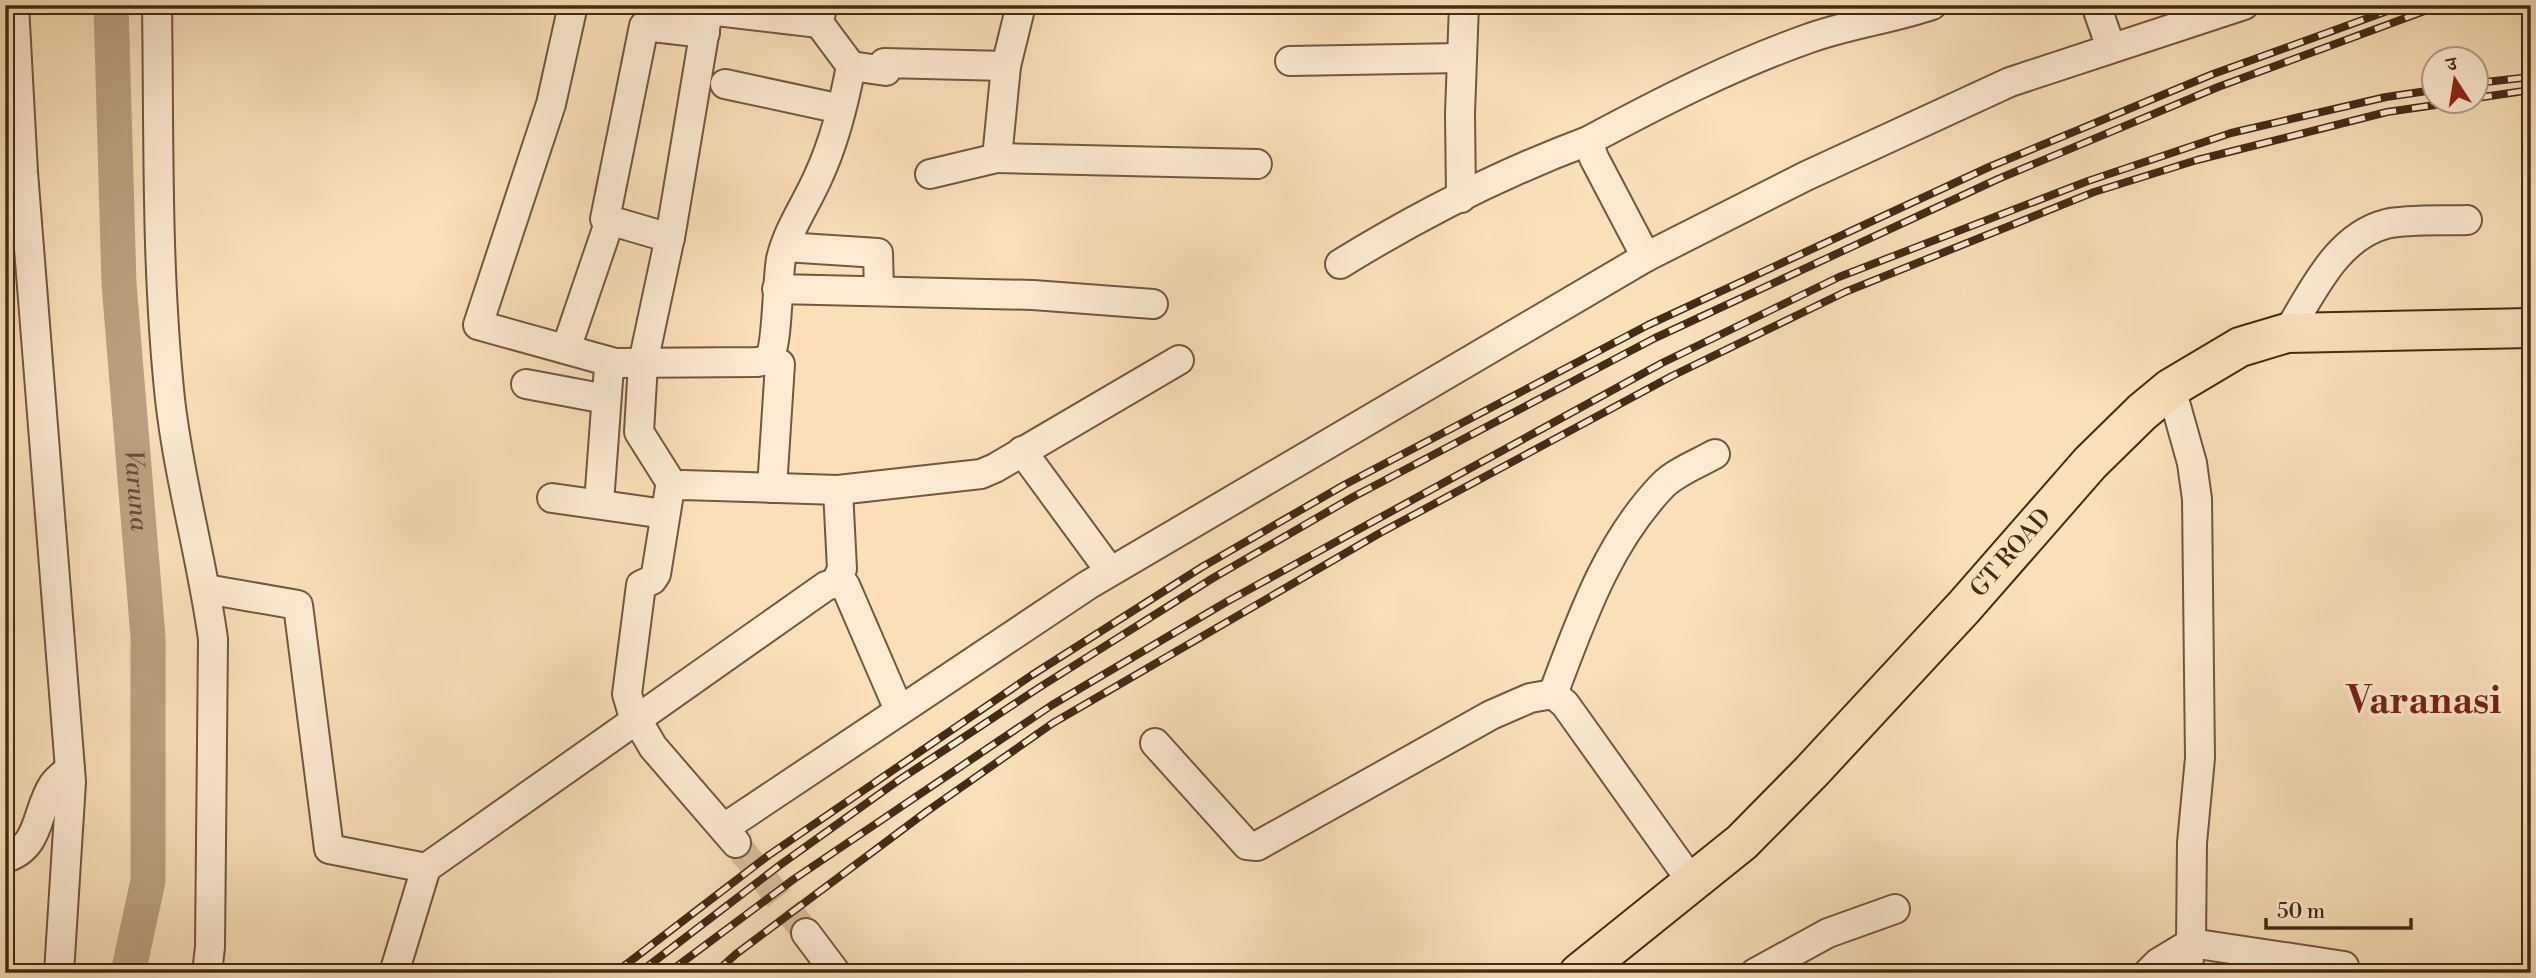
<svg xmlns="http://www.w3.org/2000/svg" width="2536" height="978" viewBox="0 0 2536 978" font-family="'Libre Bodoni','Noto Serif Devanagari',serif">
<rect width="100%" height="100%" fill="#fae0b9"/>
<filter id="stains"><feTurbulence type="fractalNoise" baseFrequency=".00286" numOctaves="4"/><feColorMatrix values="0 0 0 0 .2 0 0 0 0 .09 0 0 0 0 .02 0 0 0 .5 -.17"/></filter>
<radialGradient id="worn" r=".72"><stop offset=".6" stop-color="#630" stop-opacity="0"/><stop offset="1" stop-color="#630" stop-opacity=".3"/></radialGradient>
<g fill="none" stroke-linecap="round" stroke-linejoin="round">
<path stroke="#bca281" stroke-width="35" id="s1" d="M 111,5 L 119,284 L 148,637 L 148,881 L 128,973"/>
<path stroke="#d6bc98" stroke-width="28" stroke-dasharray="28 14" stroke-linecap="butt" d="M 736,843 L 806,933"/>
<g stroke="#72583d" stroke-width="32">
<g id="minor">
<path d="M 14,5 L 23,172 L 71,782 L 59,973"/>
<path d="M 157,5 C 159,136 156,268 170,399 C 179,480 202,558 213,639 L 210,947 L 207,973"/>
<path d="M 573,5 L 551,104 L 478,325 L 615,363 L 757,362 L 768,360 L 780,364 L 772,488"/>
<path d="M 2096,5 L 2111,48"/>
<path d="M 822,6 L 819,23 L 851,66"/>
<path d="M 708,10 L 819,23"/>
<path d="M 681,30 L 681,5"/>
<path d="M 1290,61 L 1461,58"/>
<path d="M 725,84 L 841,109"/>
<path d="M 1588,141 C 1659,103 1731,66 1807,39 C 1848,24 1891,19 1932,5"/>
<path d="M 997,158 L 1257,164"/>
<path d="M 930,174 L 997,158 L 1006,66 L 1021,5"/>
<path d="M 1461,198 L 1460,113 L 1464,5"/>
<path d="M 670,238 L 605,219 L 644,26 L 705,33"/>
<path d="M 785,247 L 878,253 L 879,291"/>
<path d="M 1340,264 C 1418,216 1502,173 1588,141 L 1594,158 L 1646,257"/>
<path d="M 777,289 L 1033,295 L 1153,304"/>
<path d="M 2287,333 C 2313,292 2336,237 2386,224 C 2408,219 2444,221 2467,220"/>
<path d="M 566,349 L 610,220"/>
<path d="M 768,360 C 778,348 777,280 781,259 C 788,229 807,203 819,175 C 835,140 844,103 851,66 L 886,71 L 884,63 L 1006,66"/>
<path d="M 526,384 L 606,399"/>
<path d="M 2171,388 L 2192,463 L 2197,499 L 2200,758 L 2192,843 L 2191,943 L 2187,973"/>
<path d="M 1022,451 L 1110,571"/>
<path d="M 673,486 L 639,432 L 643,363 L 671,232 L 709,5"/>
<path d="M 552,498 L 665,514"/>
<path d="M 599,503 L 609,367 L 615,363"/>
<path d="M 836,582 L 842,569 L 838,490"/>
<path d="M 206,589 L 298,605 L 329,849 L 426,868"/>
<path d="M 1553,694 C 1581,620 1607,543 1663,485 C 1676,472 1699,463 1715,454"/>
<path d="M 1155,743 L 1247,845 L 1257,846 L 1491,715 L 1530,698 L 1553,694 L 1565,704 L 1692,882"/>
<path d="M 724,828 L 1088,585 L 1646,257 L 1806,176 L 2010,82 L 2244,5"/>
<path d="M 736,843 L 653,747 L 632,711 L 627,694 L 641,585 L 652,580 L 656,574 L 670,487 L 683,485 L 838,490 L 981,474 L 995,468 L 1179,360"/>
<path d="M 5,858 C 41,848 36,810 53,785 C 58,778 64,774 70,769"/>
<path d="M 806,933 L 836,973"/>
<path d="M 394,973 L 426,868 L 826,586 L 840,582 L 845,585 L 899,710"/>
<path d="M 1755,973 L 1828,933 L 1895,909"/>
<path d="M 2148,973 L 2158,963 L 2191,943 L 2344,966"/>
</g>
</g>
<g stroke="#442b14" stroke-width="42">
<g id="highway">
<path id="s2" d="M 1579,973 L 1742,842 L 1811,772 L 1964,607 L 2090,463 L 2142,412 L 2171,388 L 2240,347 L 2287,333 L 2531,328"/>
</g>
</g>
<use href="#minor" stroke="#fcebd2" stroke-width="28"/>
<use href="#highway" stroke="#fae0b9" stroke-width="38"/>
<g stroke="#442b14" stroke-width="8">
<g id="rail">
<path d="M 2476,83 L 2531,77"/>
<path d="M 2476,98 L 2531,90"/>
<path d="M 615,973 L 769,855 L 1032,675 L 1202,567 L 1344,485 L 1648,325 L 1989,167 L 2213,74 L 2404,5"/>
<path d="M 639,973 L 780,865 L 899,780 L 1040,687 L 1213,578 L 1353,497 L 1655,338 L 1998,179 L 2218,87 L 2441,5"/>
<path d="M 668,973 L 794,879 L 1052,705 L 1228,601 L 1662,363 L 1839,277 L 2088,181 L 2231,133 L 2386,97 L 2434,90"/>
<path d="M 715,973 L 736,954 L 926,812 L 1053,723 L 1380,533 L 1672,376 L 1845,292 L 2094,192 L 2197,160 L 2387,112 L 2456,102"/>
</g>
</g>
<use href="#rail" stroke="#fcebd2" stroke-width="5" stroke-dasharray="16" stroke-linecap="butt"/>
</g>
<g text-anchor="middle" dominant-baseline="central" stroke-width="7" stroke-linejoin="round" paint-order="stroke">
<g font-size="24" fill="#442b14" stroke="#fcebd2">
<text stroke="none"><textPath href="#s2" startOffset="604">GT ROAD</textPath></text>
</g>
<g font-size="26" font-style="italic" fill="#684f35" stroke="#fcebd2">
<text stroke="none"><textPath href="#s1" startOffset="486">Varuna</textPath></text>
</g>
<g font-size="38" font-weight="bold" fill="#7a1f14" stroke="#fcebd2">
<text x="2424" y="701">Varanasi</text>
</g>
</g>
<rect width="2536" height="978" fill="none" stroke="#fae0b9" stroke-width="28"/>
<rect x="7" y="7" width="2522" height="964" fill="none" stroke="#442b14" stroke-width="3.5"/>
<rect x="14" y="14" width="2508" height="950" fill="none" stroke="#442b14" stroke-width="2"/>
<g transform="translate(2455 80) rotate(348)"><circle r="33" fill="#fcebd2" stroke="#b29e86" stroke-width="2"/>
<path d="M0-5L12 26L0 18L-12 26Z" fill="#8f2418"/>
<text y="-10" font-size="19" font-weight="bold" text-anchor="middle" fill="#442b14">उ</text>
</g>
<path d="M2266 918v10h145v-10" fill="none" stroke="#442b14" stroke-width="3.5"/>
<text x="2277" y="918" font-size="21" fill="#442b14" stroke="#fcebd2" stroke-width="5" paint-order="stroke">50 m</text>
<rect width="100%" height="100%" filter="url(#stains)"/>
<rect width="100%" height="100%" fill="url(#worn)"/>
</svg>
